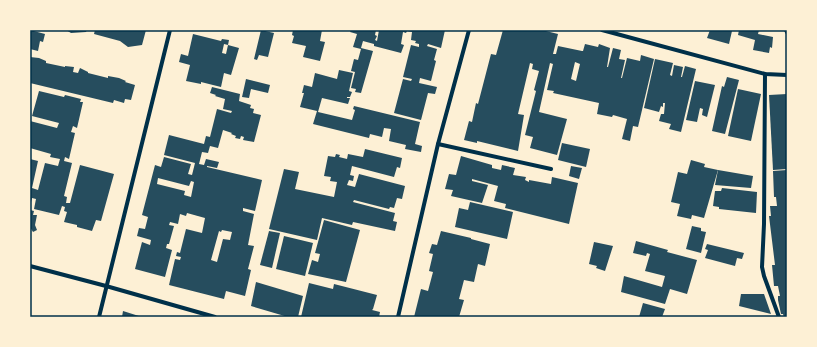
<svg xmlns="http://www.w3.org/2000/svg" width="817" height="347" viewBox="0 0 817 347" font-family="Quicksand,sans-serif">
<rect width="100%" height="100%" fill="#fdf0d5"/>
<g fill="#264d5e" fill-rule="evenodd">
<path d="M 30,30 L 45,34 L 43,42 L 40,41 L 38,51 L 30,49 Z"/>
<path d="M 66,30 L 87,30 L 86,32 L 71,33 Z"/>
<path d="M 95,30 L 146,30 L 142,45 L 128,47 L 120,41 L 94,34 Z"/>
<path d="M 261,30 L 274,33 L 268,57 L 259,55 L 257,60 L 254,59 Z"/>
<path d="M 293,30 L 322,30 L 320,41 L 325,42 L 320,61 L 303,57 L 306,46 L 292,43 L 294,36 L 292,35 Z"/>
<path d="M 351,30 L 376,30 L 375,35 L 377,36 L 375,40 L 377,41 L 379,30 L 445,30 L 441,48 L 428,44 L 427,46 L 437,49 L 434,60 L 436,61 L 431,81 L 420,78 L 419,83 L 437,87 L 435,94 L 428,93 L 421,120 L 394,113 L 403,79 L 411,81 L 412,79 L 403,77 L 411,45 L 419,47 L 419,44 L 415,43 L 416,41 L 411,40 L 412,32 L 407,31 L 406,33 L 403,32 L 401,44 L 404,45 L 401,53 L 374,46 L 374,44 L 363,41 L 361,48 L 373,51 L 361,93 L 355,92 L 356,89 L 351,88 L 355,72 L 351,71 L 354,59 L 358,60 L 361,49 L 353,47 L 357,34 L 350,32 Z"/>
<path d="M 503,30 L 542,30 L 558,34 L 553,54 L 556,54 L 558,46 L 582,51 L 583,51 L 585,44 L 598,47 L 599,44 L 610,48 L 607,67 L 608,67 L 613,48 L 621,50 L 619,59 L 625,60 L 621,78 L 622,78 L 627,58 L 640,61 L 641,55 L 654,59 L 638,127 L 633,126 L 630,141 L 622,139 L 627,119 L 613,115 L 612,117 L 597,114 L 599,103 L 553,93 L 554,91 L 547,90 L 553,64 L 550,63 L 539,112 L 567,119 L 557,155 L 530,148 L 533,137 L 525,135 L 536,91 L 534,90 L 539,71 L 532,69 L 533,64 L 530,63 L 518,114 L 524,115 L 518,151 L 477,141 L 477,143 L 464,140 L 469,121 L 472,122 L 476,103 L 478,104 L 491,54 L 496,55 ZM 575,62 L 580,64 L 576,81 L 571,79 Z"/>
<path d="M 710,30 L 732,31 L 729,44 L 707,38 Z"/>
<path d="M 739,30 L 759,30 L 758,34 L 773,37 L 772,48 L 770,47 L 769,53 L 753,50 L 755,40 L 738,35 Z"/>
<path d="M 193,34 L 221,41 L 222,39 L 229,40 L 228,45 L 224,44 L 222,53 L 226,54 L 228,45 L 239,48 L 231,75 L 224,73 L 221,87 L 201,82 L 201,84 L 186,81 L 190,65 L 179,62 L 181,54 L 188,56 Z"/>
<path d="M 30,57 L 39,58 L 46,61 L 46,63 L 65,67 L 65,66 L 74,67 L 73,72 L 78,73 L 80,68 L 88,72 L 88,73 L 108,78 L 108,76 L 119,78 L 126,81 L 125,82 L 135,85 L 131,100 L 125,99 L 124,103 L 114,100 L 113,103 L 30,83 Z"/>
<path d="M 655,59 L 673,63 L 670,75 L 672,76 L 674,65 L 683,67 L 681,77 L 682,77 L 685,66 L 696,69 L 681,132 L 669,129 L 671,124 L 659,121 L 661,114 L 664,114 L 665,103 L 663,103 L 663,107 L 661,106 L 659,112 L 644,108 Z"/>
<path d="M 339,70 L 353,73 L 349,91 L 352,92 L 350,97 L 347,97 L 347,98 L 350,98 L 348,104 L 322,98 L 318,112 L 352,120 L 355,110 L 353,109 L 354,106 L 420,122 L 415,144 L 422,146 L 421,152 L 405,149 L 406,145 L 389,141 L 391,129 L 384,128 L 382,137 L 370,134 L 369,138 L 313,124 L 317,111 L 300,107 L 304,93 L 302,93 L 304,85 L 312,87 L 315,73 L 337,79 Z"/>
<path d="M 727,77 L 739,80 L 725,134 L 712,131 L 722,86 L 724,87 Z"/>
<path d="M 246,79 L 270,85 L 268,93 L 251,89 L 249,98 L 242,97 Z"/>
<path d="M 695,81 L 715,85 L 707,117 L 702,115 L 703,109 L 700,108 L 697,122 L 686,120 Z"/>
<path d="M 212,87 L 240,94 L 239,101 L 251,105 L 250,108 L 254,109 L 253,113 L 261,115 L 254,142 L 243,140 L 244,137 L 241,136 L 240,139 L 235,138 L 236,136 L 231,134 L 232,133 L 223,130 L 218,148 L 210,146 L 208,153 L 202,152 L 199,164 L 204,165 L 206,159 L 219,162 L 217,168 L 207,166 L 207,167 L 262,180 L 255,211 L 243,208 L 243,211 L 254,214 L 248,245 L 254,246 L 248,269 L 251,270 L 245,296 L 226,291 L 224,299 L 169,285 L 175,259 L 180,260 L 181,257 L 176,256 L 177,252 L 180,253 L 186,229 L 202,233 L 205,218 L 187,213 L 186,216 L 180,214 L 178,224 L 170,222 L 169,225 L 174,226 L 169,244 L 167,244 L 166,248 L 172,250 L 165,277 L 135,269 L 142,242 L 150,245 L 151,240 L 137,236 L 139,228 L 145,229 L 148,217 L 142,215 L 155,165 L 161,167 L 164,157 L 191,164 L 188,174 L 192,175 L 195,163 L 164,155 L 169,135 L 204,144 L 206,136 L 210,137 L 217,109 L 231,113 L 232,111 L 223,109 L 225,99 L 215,96 L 216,95 L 210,93 ZM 158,178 L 189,186 L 191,181 L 194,182 L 191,197 L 184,195 L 185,191 L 157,184 ZM 222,230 L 232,232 L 230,240 L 223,239 L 217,262 L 211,260 L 219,231 L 221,232 Z"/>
<path d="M 738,89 L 761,94 L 751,141 L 728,136 Z"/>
<path d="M 39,91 L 64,97 L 65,95 L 81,99 L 80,102 L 83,102 L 77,128 L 73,126 L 71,132 L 75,133 L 69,159 L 65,157 L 64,161 L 72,163 L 64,196 L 67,197 L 66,203 L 70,203 L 80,165 L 114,174 L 101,221 L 96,220 L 92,231 L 77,227 L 77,225 L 64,222 L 67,212 L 64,211 L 65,207 L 62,206 L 59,215 L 34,209 L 36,199 L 32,198 L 30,206 L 30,159 L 38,161 L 32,188 L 38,190 L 45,163 L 58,166 L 60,159 L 50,157 L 51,154 L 30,148 L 30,121 L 57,128 L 59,123 L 32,116 Z"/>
<path d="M 787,94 L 787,169 L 773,170 L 769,95 Z"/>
<path d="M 562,143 L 590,149 L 586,167 L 558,160 Z"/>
<path d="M 365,149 L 402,158 L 400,168 L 397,167 L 394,177 L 352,166 L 350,175 L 354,176 L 353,181 L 349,180 L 347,185 L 355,187 L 359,174 L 405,186 L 402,199 L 397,198 L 394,208 L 390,207 L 389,209 L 354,200 L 353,202 L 395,213 L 393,221 L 397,222 L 395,231 L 353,222 L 352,225 L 322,218 L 317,240 L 269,229 L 284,169 L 299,172 L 295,189 L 334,197 L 337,182 L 330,181 L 331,177 L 324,176 L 328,156 L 335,157 L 336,154 L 340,155 L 339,157 L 347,159 L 348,154 L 363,157 Z"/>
<path d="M 461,156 L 492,165 L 492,168 L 501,170 L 502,165 L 515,168 L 513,175 L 526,177 L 525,180 L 529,182 L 529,180 L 551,184 L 552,177 L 578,183 L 569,224 L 505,208 L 506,204 L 494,201 L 498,186 L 472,179 L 472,181 L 488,185 L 482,203 L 451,196 L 453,190 L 445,189 L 449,174 L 456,175 Z"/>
<path d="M 691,160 L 705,164 L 704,167 L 718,170 L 704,218 L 692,215 L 691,219 L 677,216 L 680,204 L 671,202 L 678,172 L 687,174 Z"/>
<path d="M 571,166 L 582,168 L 579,179 L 569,176 Z"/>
<path d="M 718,170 L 753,176 L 751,188 L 715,185 Z"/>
<path d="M 787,170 L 787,317 L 784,317 L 783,314 L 781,314 L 778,300 L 778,296 L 780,296 L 778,286 L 774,286 L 772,265 L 775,265 L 769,216 L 771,216 L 770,206 L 777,206 L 776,197 L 774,197 L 773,171 Z"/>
<path d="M 722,188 L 757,192 L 756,213 L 719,209 L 719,207 L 713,206 L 715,191 L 721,191 Z"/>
<path d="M 470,202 L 513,212 L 507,239 L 455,227 L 459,208 L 468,210 Z"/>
<path d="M 30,210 L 34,211 L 33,215 L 37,215 L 35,225 L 37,230 L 33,232 L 30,227 Z"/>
<path d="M 324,220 L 360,230 L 346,282 L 308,274 L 312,260 L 318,262 L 320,254 L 315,253 Z"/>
<path d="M 692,226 L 701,228 L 701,231 L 706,232 L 701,253 L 686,249 Z"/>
<path d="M 269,231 L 280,233 L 272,268 L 260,265 Z"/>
<path d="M 441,231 L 471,238 L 471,239 L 490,244 L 485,266 L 478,264 L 474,282 L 464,280 L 459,299 L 464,300 L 459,317 L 414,317 L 421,289 L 428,291 L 433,272 L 429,271 L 433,254 L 429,253 L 432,244 L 437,245 Z"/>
<path d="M 284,236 L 313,243 L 305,276 L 276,269 Z"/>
<path d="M 636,241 L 668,250 L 667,252 L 697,260 L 687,294 L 670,289 L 665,304 L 621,292 L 624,276 L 662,287 L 665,276 L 645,271 L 650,254 L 647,253 L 646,256 L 633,253 Z"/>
<path d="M 594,242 L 613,246 L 605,271 L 596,268 L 597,266 L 589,264 Z"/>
<path d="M 707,244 L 744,253 L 742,259 L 737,258 L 735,266 L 705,258 L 708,250 L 705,249 Z"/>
<path d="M 256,282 L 303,296 L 298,317 L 288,317 L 251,306 Z"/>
<path d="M 309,283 L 333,289 L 334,284 L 377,295 L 373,309 L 372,310 L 380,312 L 379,317 L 301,317 Z"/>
<path d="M 741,294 L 764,294 L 771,314 L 739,306 Z"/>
<path d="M 643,303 L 665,309 L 662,317 L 639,317 Z"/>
<path d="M 123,311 L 142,317 L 122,317 Z"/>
</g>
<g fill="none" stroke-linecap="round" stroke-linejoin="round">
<g stroke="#003049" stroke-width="4">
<path d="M 602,30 L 765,74 L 787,75"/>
<path d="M 786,30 L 787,32"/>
<path d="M 765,74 L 764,224 L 762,267 L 764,276 L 779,317"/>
<path d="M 438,144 L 551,169"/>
<path d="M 30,266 L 106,286 L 215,317"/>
<path d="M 99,317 L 170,30"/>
<path d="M 398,317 L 438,144 L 469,30"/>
</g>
</g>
<rect width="817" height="347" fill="none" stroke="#fdf0d5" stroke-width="62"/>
<rect x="31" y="31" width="755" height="285" fill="none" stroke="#003049" stroke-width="1.5"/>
</svg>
